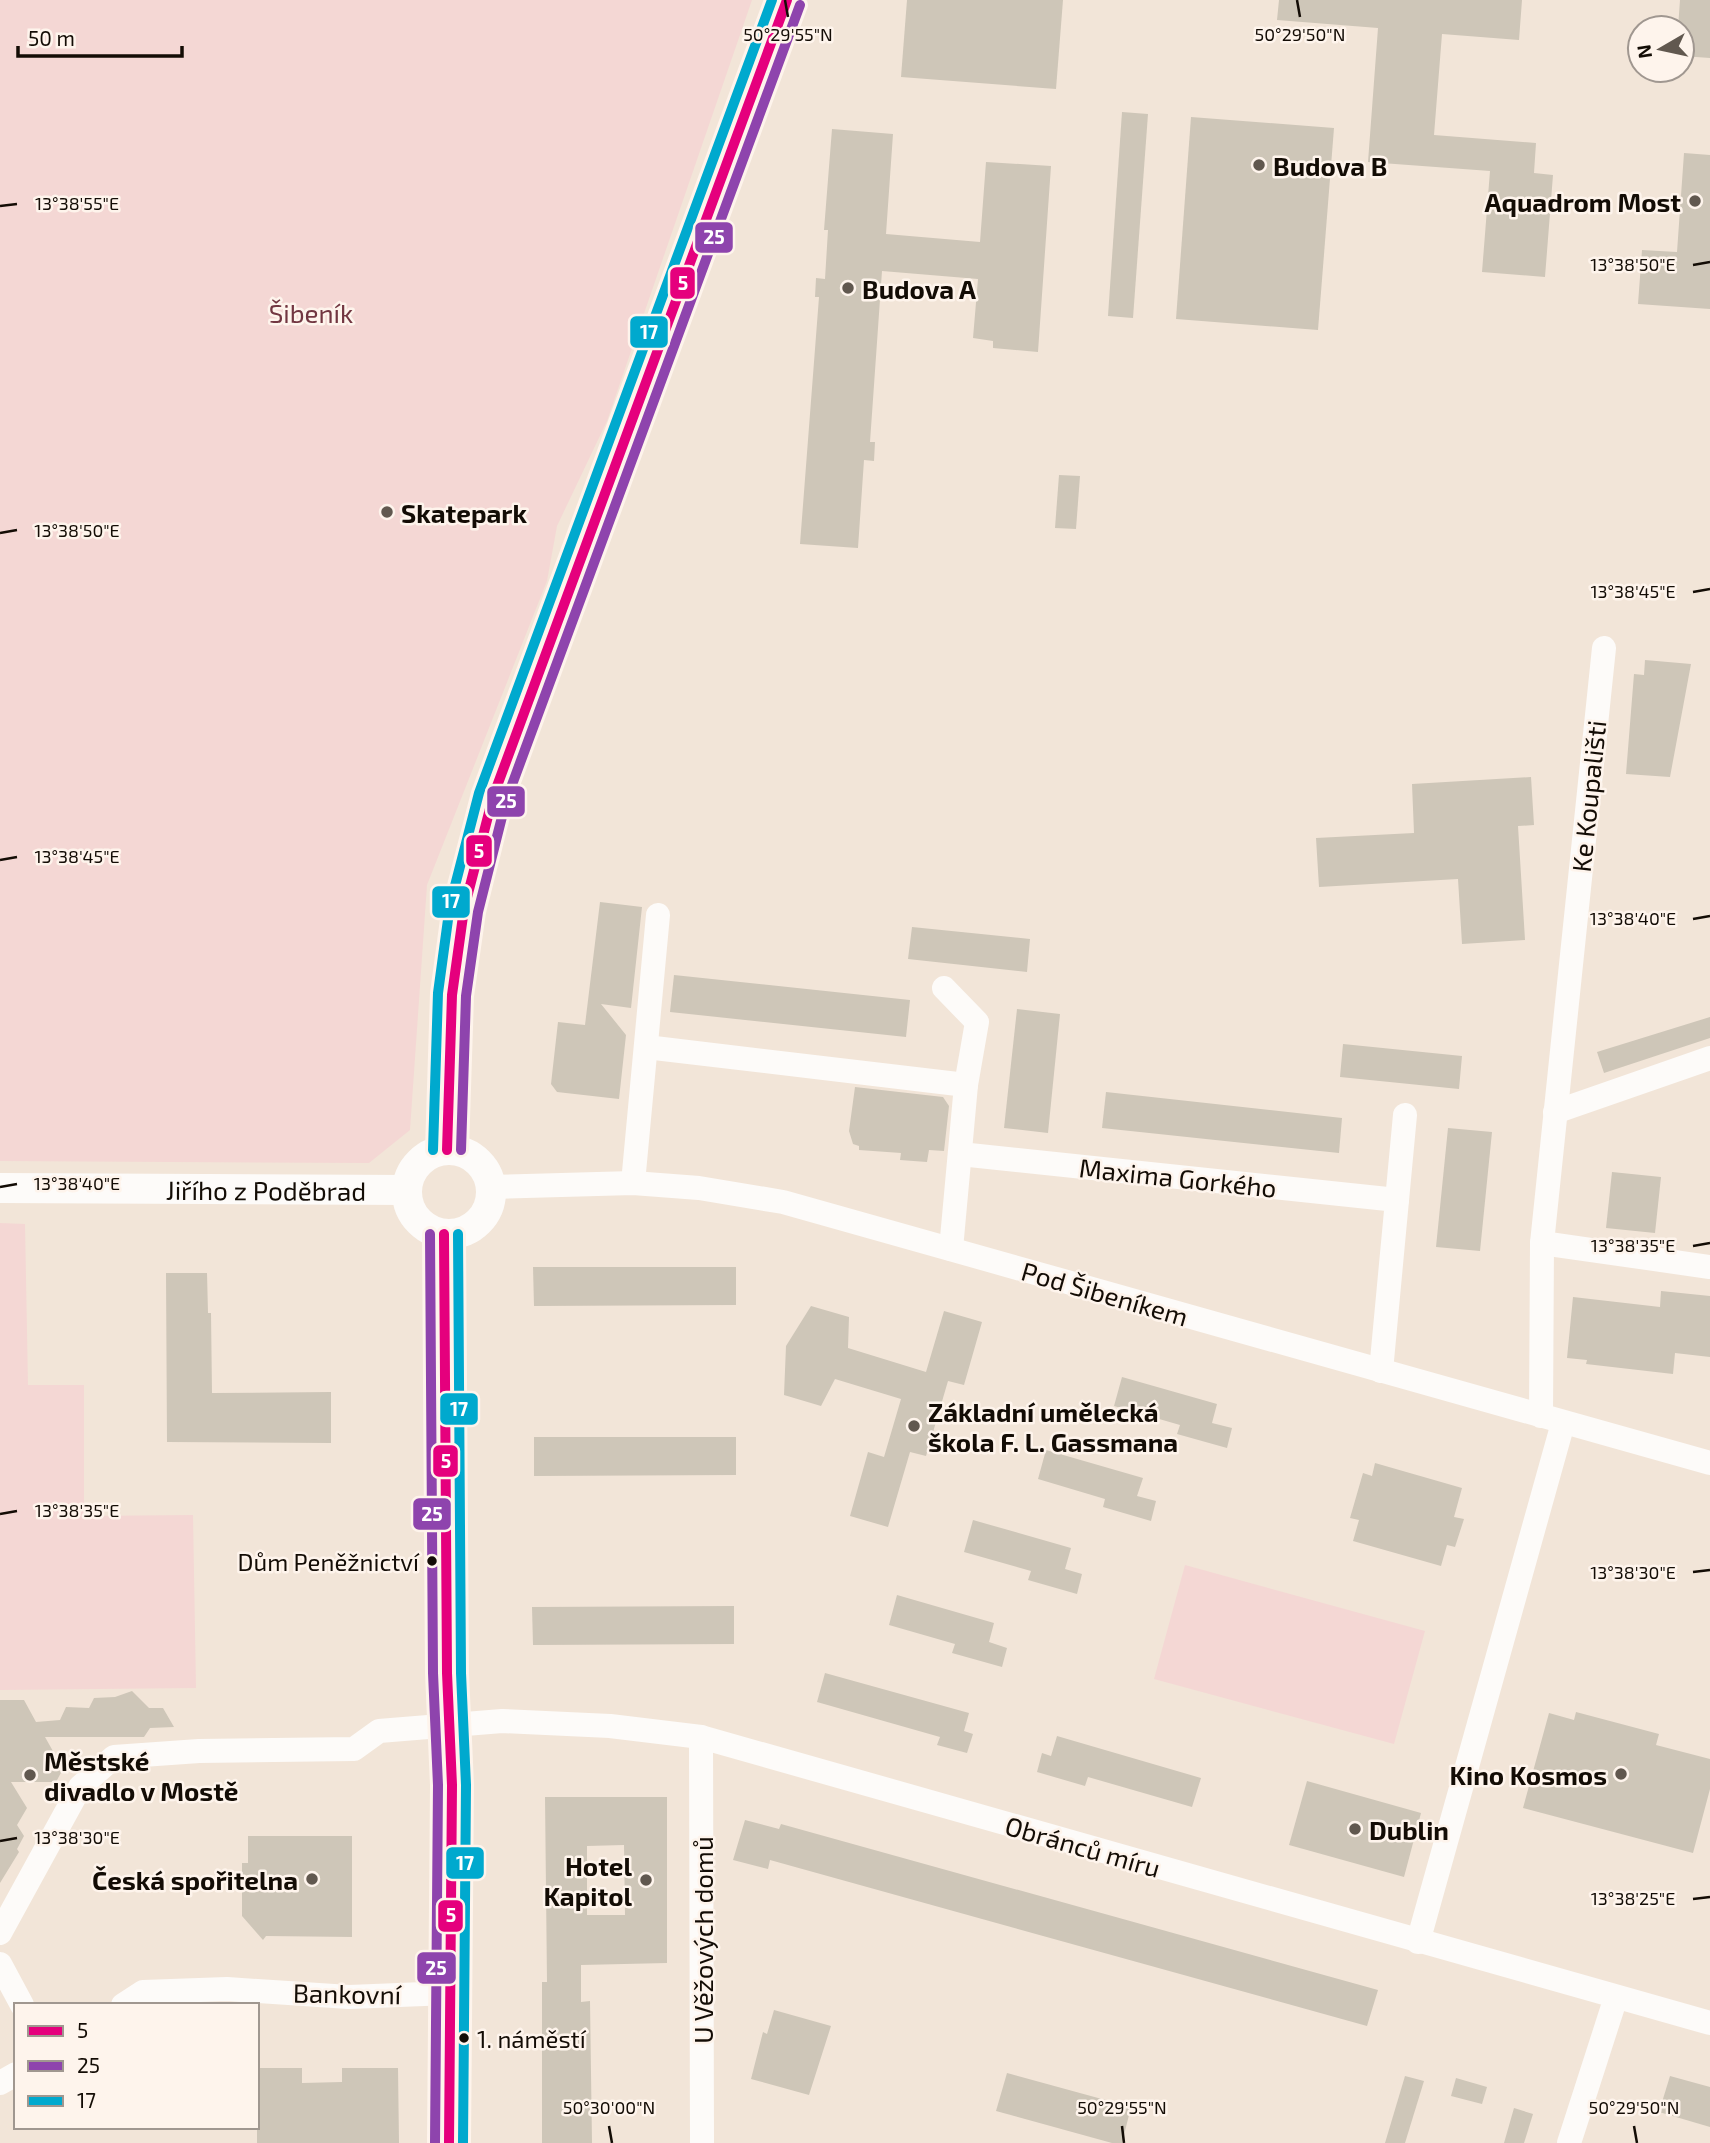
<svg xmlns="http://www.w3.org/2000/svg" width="1710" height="2143" viewBox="0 0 1710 2143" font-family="'Exo 2',sans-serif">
<rect width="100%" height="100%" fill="#f2e5d8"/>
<g fill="#f4d7d4">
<path d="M 0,0 L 752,0 L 607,421 L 557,526 L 547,581 L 427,885 L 410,1130 L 369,1163 L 0,1161 Z"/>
<path d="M 0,1223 L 25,1224 L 28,1385 L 84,1385 L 84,1516 L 193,1515 L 196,1688 L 0,1690 Z"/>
<path d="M 1185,1565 L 1425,1631 L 1394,1744 L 1154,1679 Z"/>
</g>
<g fill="#cec6b8" fill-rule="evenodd">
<path d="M 907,0 L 1063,0 L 1056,89 L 901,77 Z"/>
<path d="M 1279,0 L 1522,0 L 1519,40 L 1442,34 L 1434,135 L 1536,143 L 1534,173 L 1553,175 L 1545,277 L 1482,272 L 1490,171 L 1368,162 L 1378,28 L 1277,20 Z"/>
<path d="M 1680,0 L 1710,0 L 1710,58 L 1682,56 L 1682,28 L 1678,28 Z"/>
<path d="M 1122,112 L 1148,114 L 1133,318 L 1108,316 Z"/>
<path d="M 1191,117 L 1334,128 L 1318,330 L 1176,319 Z"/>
<path d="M 832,129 L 893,134 L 886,234 L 980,242 L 986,162 L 1051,166 L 1038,352 L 993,348 L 993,341 L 973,338 L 978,279 L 882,271 L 870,442 L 875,442 L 874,461 L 864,460 L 858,548 L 800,544 L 819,297 L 815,297 L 816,278 L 825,279 L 828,230 L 824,230 Z"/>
<path d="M 1684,153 L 1710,155 L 1710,309 L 1638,304 L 1642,250 L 1677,252 Z"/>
<path d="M 1059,475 L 1080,476 L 1076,529 L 1055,528 Z"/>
<path d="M 1645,660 L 1691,664 L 1670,777 L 1626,774 L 1634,674 L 1644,675 Z"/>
<path d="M 1531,777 L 1534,825 L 1518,826 L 1525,940 L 1462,944 L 1458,879 L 1319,887 L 1316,838 L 1414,833 L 1412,784 Z"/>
<path d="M 600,902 L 642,907 L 631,1008 L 601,1004 L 626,1035 L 619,1099 L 557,1092 L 551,1084 L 558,1022 L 585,1025 Z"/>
<path d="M 912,927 L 1030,939 L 1027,972 L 908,959 Z"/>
<path d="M 674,975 L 910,1000 L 906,1037 L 670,1012 Z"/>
<path d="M 1017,1009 L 1060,1014 L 1048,1133 L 1004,1128 Z"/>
<path d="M 1710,1017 L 1710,1038 L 1604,1073 L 1597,1052 Z"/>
<path d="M 1343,1044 L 1462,1056 L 1459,1089 L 1340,1077 Z"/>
<path d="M 855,1087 L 943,1097 L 949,1106 L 944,1151 L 929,1150 L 927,1162 L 900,1160 L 901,1153 L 859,1150 L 859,1146 L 853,1144 L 849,1131 Z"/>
<path d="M 1106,1092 L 1342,1118 L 1339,1153 L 1102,1128 Z"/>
<path d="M 1448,1128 L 1492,1132 L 1480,1251 L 1436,1247 Z"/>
<path d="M 1612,1172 L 1661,1177 L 1655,1233 L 1606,1228 Z"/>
<path d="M 533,1267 L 736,1267 L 736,1305 L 534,1306 Z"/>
<path d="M 166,1273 L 207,1273 L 208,1313 L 211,1313 L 212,1393 L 331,1392 L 331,1443 L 167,1442 Z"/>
<path d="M 1661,1291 L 1710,1296 L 1710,1357 L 1675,1353 L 1673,1374 L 1586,1364 L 1587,1360 L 1567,1358 L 1573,1297 L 1660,1307 Z"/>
<path d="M 811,1306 L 849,1317 L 848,1348 L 926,1372 L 944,1311 L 982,1322 L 964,1385 L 948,1381 L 926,1456 L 910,1452 L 888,1527 L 850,1516 L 868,1452 L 884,1457 L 901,1399 L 835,1379 L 821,1406 L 784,1395 L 786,1346 Z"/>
<path d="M 1122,1377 L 1217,1404 L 1212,1423 L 1232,1428 L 1227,1448 L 1177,1434 L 1180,1425 L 1114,1406 Z"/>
<path d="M 534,1437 L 736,1437 L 736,1475 L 534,1476 Z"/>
<path d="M 1046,1450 L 1143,1478 L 1137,1496 L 1156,1501 L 1151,1521 L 1103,1507 L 1105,1499 L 1038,1479 Z"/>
<path d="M 1375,1463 L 1462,1488 L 1454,1517 L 1464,1519 L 1455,1547 L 1447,1545 L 1441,1566 L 1353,1541 L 1359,1520 L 1350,1518 L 1363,1473 L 1372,1476 Z"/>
<path d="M 973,1520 L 1071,1548 L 1065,1569 L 1082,1574 L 1077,1594 L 1028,1580 L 1031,1571 L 964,1552 Z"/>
<path d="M 897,1595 L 994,1623 L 989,1642 L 1007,1648 L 1002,1667 L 952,1653 L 955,1644 L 889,1625 Z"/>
<path d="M 734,1606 L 734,1644 L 533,1645 L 532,1607 Z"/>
<path d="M 825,1673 L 969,1713 L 964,1731 L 973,1734 L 967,1753 L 937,1745 L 940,1737 L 817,1702 Z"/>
<path d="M 132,1691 L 149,1708 L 163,1708 L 174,1727 L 150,1728 L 144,1737 L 45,1737 L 63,1769 L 56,1782 L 11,1782 L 27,1808 L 17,1825 L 24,1836 L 17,1849 L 19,1852 L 0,1883 L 0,1700 L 24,1700 L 36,1722 L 60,1720 L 66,1707 L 89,1708 L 94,1698 L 115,1697 Z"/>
<path d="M 1576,1712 L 1659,1734 L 1656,1745 L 1710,1759 L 1710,1789 L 1693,1853 L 1523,1808 L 1549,1713 L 1574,1720 Z"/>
<path d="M 1057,1736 L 1201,1778 L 1192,1807 L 1088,1777 L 1085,1786 L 1037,1772 L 1042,1753 L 1051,1756 Z"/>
<path d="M 1307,1781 L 1421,1813 L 1404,1877 L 1289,1845 Z"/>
<path d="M 545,1797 L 667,1797 L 667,1963 L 581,1965 L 581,2002 L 590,2001 L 592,2143 L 542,2143 L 542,1982 L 547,1982 ZM 624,1845 L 625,1915 L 587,1915 L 587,1846 Z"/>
<path d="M 745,1820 L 779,1829 L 781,1824 L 1378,1990 L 1367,2026 L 770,1860 L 768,1869 L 733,1860 Z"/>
<path d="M 248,1836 L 352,1836 L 352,1937 L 266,1936 L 263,1940 L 242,1916 L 242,1863 L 248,1863 Z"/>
<path d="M 774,2010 L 831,2026 L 809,2095 L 751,2079 L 763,2032 L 767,2034 Z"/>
<path d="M 257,2068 L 302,2068 L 302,2083 L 342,2082 L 342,2068 L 398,2068 L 399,2143 L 257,2143 Z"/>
<path d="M 1007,2073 L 1131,2107 L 1122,2143 L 1112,2143 L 996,2111 Z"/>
<path d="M 1405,2076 L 1424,2081 L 1405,2143 L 1385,2143 Z"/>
<path d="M 1670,2076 L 1710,2087 L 1710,2127 L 1659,2112 Z"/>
<path d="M 1456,2078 L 1487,2087 L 1482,2104 L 1451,2096 Z"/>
<path d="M 1514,2108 L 1533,2114 L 1524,2143 L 1504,2143 Z"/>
</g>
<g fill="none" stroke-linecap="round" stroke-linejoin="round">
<g stroke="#fdfbf9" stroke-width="24">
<path d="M 944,988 L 977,1022 L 966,1085 L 951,1249"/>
<path d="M 646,1047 L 966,1085"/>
<path d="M 1555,1112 L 1710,1058"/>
<path d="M 960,1154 L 1397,1200"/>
<path d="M 633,1183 L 658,915"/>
<path d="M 491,1187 L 633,1183 L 699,1188 L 783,1202 L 1710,1463"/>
<path d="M 1542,1243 L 1710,1267"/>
<path d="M 1381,1371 L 1405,1115"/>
<path d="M 1541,1416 L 1542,1243 L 1604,648"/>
<path d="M 701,1737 L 702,2143"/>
<path d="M 0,1933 L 80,1787 L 114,1757 L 199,1751 L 354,1749 L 379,1731 L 502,1721 L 610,1726 L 701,1737 L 1710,2023"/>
<path d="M 1418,1942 L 1563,1423"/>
<path d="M 0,1964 L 22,2005"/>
<path d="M 123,2005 L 143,1992 L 227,1989 L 349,1997 L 449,1993"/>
<path d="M 0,2083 L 16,2074"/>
<path d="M 1569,2143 L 1616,1997"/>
</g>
<g stroke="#fdfbf9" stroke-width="30">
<path d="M 447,1150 L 452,995 L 464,909 L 493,797 L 787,0"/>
<circle cx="449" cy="1192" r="42"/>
<path id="s1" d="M 0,1188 L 407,1190"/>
<path d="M 444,1234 L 447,1673 L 452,1785 L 449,2143"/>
</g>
<g stroke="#fef4ec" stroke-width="16">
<g id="bus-1">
<path d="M 447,1150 L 452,995 L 464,909 L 493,797 L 787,0"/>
<path d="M 444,1234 L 447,1673 L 452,1785 L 449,2143"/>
</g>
</g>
<g stroke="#fef4ec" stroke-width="16">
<g id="bus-2">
<path d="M 461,1150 L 466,996 L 478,912 L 506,801 L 800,5"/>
<path d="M 430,1234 L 433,1673 L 438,1785 L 435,2143"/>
</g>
</g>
<g stroke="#fef4ec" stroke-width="16">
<g id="bus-3">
<path d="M 433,1150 L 438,993 L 450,905 L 479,793 L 772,0"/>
<path d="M 458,1234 L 461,1673 L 466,1785 L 463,2143"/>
</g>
</g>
<use href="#bus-1" stroke="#e5007d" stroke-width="10"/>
<use href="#bus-2" stroke="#8e44ad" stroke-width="10"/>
<use href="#bus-3" stroke="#00a9ce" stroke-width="10"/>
</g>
<path fill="none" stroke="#130c05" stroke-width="2.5" d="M 785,0 L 788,17M 1297,0 L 1300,17M 0,206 L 17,204M 1693,265 L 1710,262M 0,533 L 17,530M 1693,592 L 1710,589M 0,860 L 17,857M 1693,919 L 1710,916M 0,1187 L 17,1184M 1693,1246 L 1710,1243M 0,1514 L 17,1511M 1693,1572 L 1710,1570M 0,1841 L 17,1838M 1693,1899 L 1710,1897M 609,2126 L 612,2143M 1122,2126 L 1124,2143M 1634,2126 L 1637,2143"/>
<g fill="#61584f" stroke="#fef4ec" stroke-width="2.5">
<circle cx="1259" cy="165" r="7"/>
<circle cx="1695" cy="201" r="7"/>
<circle cx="848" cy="288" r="7"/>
<circle cx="387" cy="512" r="7"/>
<circle cx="914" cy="1426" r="7"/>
<circle cx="1621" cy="1774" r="7"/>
<circle cx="30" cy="1775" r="7"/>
<circle cx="1355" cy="1829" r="7"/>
<circle cx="312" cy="1879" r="7"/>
<circle cx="646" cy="1880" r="7"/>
</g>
<g fill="#130c05" stroke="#fef4ec" stroke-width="2.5">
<circle cx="432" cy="1561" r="6"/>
<circle cx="464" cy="2038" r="6"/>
</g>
<g text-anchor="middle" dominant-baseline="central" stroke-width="5" stroke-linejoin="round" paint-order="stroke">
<g font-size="24" fill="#130c05" stroke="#fef4ec" text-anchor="end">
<text x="419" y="1561">Dům Peněžnictví</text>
<text x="477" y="2038" text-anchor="start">1. náměstí</text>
</g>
<g font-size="26" font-weight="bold" fill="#130c05" stroke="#fef4ec" text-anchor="start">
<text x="1273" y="165">Budova B</text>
<text x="1681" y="201" text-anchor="end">Aquadrom Most</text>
<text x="862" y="288">Budova A</text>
<text x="401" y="512">Skatepark</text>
<text x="928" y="1411">Základní umělecká<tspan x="928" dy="30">škola F. L. Gassmana</tspan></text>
<text x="44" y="1760">Městské<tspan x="44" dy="30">divadlo v Mostě</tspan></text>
<text x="1607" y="1774" text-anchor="end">Kino Kosmos</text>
<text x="1369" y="1829">Dublin</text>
<text x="632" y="1865" text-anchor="end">Hotel<tspan x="632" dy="30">Kapitol</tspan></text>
<text x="298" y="1879" text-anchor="end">Česká spořitelna</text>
</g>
<g font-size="26" fill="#723641" stroke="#fef4ec">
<text x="311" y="312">Šibeník</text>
</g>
<g font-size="26" fill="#130c05" stroke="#fef4ec">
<text transform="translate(1588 796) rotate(-84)">Ke Koupališti</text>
<text transform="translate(1178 1177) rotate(6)">Maxima Gorkého</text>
<text stroke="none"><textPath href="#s1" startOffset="266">Jiřího z Poděbrad</textPath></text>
<text transform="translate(1105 1293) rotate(16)">Pod Šibeníkem</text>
<text transform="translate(1083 1846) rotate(16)">Obránců míru</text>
<text transform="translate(702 1940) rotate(-90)">U Věžových domů</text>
<text transform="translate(347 1993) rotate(1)">Bankovní</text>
</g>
</g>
<g font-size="18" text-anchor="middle" fill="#130c05" stroke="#fef4ec" stroke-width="5" stroke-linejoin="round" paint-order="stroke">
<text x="788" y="41">50°29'55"N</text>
<text x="1300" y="41">50°29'50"N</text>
<text x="77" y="210">13°38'55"E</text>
<text x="1633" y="271">13°38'50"E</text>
<text x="77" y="537">13°38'50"E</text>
<text x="1633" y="598">13°38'45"E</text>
<text x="77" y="863">13°38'45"E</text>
<text x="1633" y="925">13°38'40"E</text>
<text x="77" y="1190">13°38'40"E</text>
<text x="1633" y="1252">13°38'35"E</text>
<text x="77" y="1517">13°38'35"E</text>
<text x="1633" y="1579">13°38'30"E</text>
<text x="77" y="1844">13°38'30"E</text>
<text x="1633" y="1905">13°38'25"E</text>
<text x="609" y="2114">50°30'00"N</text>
<text x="1122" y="2114">50°29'55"N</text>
<text x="1634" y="2114">50°29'50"N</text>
</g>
<g stroke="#fef4ec" stroke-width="2.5">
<rect x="694" y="221" width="40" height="33" rx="7" fill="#8e44ad"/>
<rect x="669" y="266" width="27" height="34" rx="7" fill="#e5007d"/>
<rect x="629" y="315" width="40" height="34" rx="7" fill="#00a9ce"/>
<rect x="486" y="785" width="40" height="33" rx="7" fill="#8e44ad"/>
<rect x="465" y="834" width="28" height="34" rx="7" fill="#e5007d"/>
<rect x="431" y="885" width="40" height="34" rx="7" fill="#00a9ce"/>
<rect x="439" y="1392" width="40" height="34" rx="7" fill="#00a9ce"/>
<rect x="432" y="1444" width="27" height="34" rx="7" fill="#e5007d"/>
<rect x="412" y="1497" width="40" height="34" rx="7" fill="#8e44ad"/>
<rect x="445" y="1846" width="40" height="34" rx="7" fill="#00a9ce"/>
<rect x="437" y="1899" width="27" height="34" rx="7" fill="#e5007d"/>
<rect x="416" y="1951" width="41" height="34" rx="7" fill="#8e44ad"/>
</g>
<g font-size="19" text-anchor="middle" font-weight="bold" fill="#fff">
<text x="714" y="244">25</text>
<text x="683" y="290">5</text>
<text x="649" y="339">17</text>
<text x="506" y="808">25</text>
<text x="479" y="858">5</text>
<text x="451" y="908">17</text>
<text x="459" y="1416">17</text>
<text x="446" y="1468">5</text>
<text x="432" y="1521">25</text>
<text x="465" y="1870">17</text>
<text x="451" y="1922">5</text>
<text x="436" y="1975">25</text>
</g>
<rect x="14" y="2003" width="245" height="126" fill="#fef4ec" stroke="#a09790" stroke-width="2"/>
<rect x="28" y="2026" width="35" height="10" fill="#e5007d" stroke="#a09790" stroke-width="2"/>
<text x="77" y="2038" font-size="21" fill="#130c05">5</text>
<rect x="28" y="2061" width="35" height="10" fill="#8e44ad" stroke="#a09790" stroke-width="2"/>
<text x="77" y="2073" font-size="21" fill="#130c05">25</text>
<rect x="28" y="2096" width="35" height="10" fill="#00a9ce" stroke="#a09790" stroke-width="2"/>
<text x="77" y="2108" font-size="21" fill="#130c05">17</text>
<g transform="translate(1661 49) rotate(261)"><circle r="33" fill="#fef4ec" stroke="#a09790" stroke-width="2"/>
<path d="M0-5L12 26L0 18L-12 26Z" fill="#61584f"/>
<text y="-10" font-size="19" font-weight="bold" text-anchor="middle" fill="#130c05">N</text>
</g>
<path d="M18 46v10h164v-10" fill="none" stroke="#130c05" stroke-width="3.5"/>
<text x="28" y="46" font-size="21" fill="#130c05" stroke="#fef4ec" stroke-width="5" paint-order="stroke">50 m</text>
</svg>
